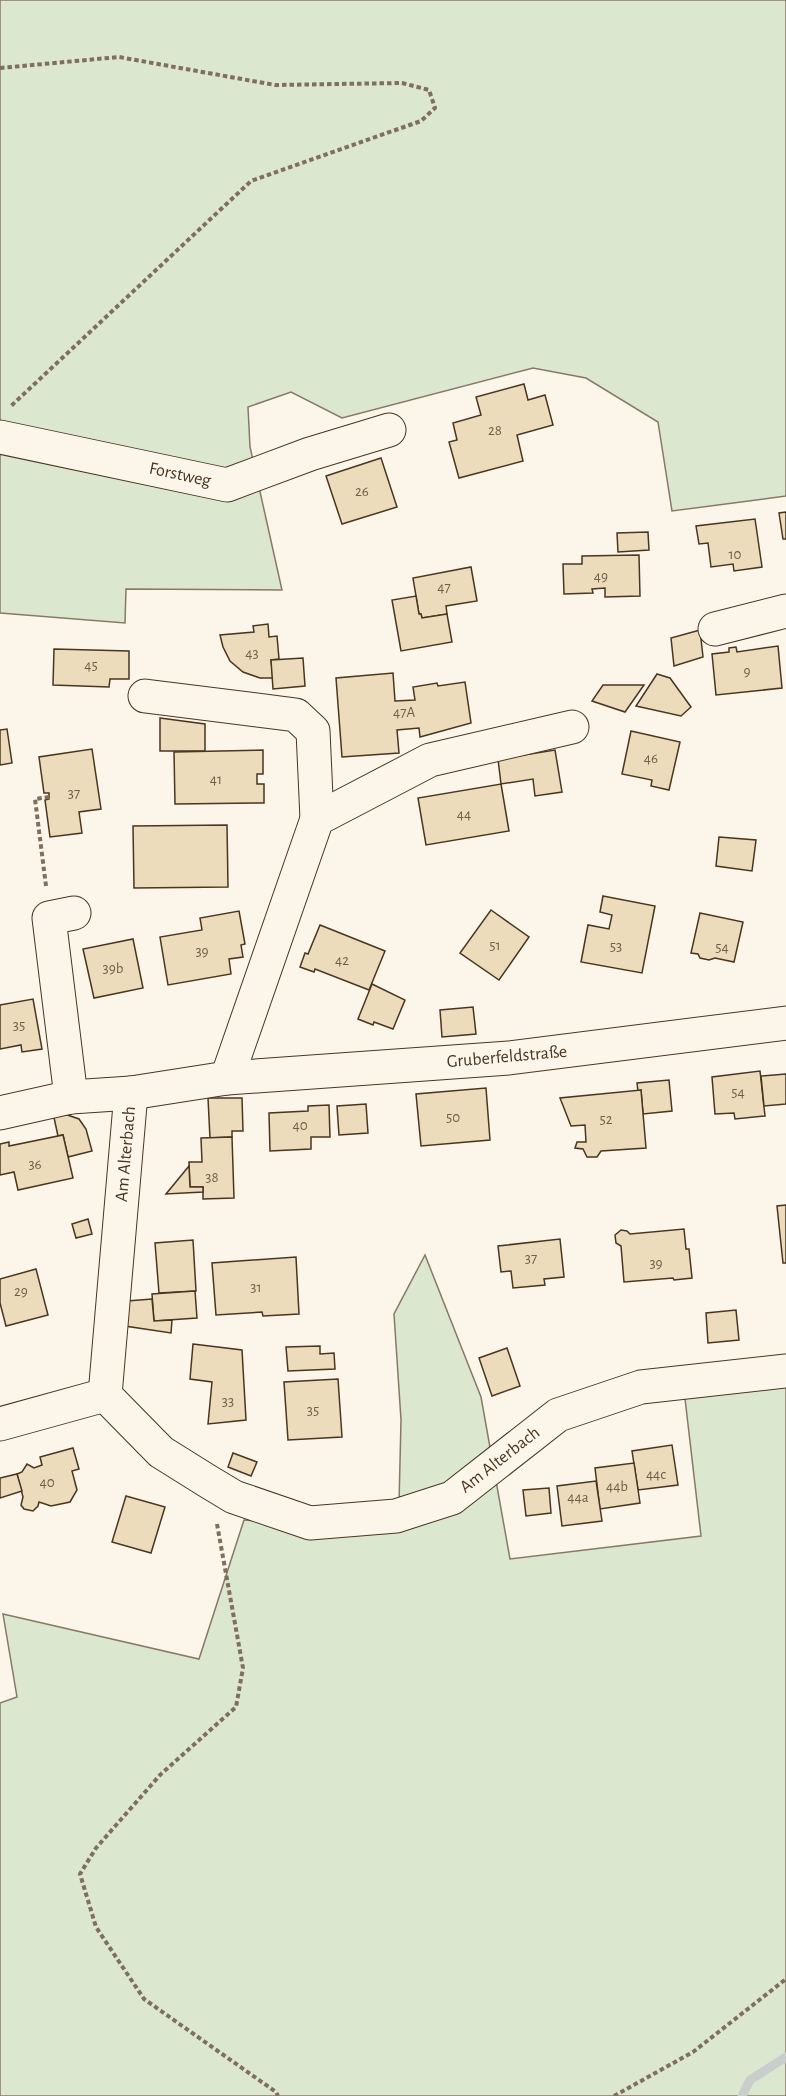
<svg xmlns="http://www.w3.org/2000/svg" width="786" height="2096" viewBox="0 0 786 2096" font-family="'Alegreya Sans',sans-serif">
<rect width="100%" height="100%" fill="#fbf6e9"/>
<g fill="#dce7d0" stroke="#887966" stroke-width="1.5">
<path d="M 0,0 L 786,0 L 786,496 L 672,511 L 658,422 L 586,378 L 533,368 L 342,418 L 291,392 L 248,407 L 250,447 L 282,590 L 126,589 L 125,623 L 0,613 Z"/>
<path d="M 425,1255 L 481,1397 L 510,1559 L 701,1536 L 684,1390 L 786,1379 L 786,2096 L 0,2096 L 0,1703 L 17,1697 L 3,1614 L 199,1659 L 244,1520 L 388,1528 L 399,1504 L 401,1420 L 394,1314 Z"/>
</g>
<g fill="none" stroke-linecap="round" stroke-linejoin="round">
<path stroke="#c9cecd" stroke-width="9" d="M 742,2096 L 750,2080 L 786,2057"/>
</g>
<g fill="#ecdcbc" stroke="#4a3520" stroke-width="1.5">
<path d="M 524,384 L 528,400 L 545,395 L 553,425 L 517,435 L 523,461 L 459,478 L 449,442 L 457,440 L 453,423 L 481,415 L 476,397 Z"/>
<path d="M 381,458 L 397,507 L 342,524 L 326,476 Z"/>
<path d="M 786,512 L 786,539 L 783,539 L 779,513 Z"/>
<path d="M 755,519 L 762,567 L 734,571 L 733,564 L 711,567 L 708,543 L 699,544 L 696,526 Z"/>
<path d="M 648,532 L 649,550 L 618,552 L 617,533 Z"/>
<path d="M 639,555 L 640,596 L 605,597 L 605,588 L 592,589 L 593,593 L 564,594 L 563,564 L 582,564 L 582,556 Z"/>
<path d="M 471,567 L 477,601 L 446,606 L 447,614 L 422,618 L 421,614 L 419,614 L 413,578 Z"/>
<path d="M 416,596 L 419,614 L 421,614 L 422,618 L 447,614 L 452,642 L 401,651 L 392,600 Z"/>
<path d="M 268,624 L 269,637 L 277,636 L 279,659 L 271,660 L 273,678 L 260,678 L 243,672 L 230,661 L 223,647 L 220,635 L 254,632 L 253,626 Z"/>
<path d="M 700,630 L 703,657 L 674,666 L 671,638 Z"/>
<path d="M 778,646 L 782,688 L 716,695 L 712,654 L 729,652 L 729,648 L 736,647 L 737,652 Z"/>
<path d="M 54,649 L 129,651 L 129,679 L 110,679 L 109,687 L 53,685 Z"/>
<path d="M 303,658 L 305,686 L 273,689 L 271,660 Z"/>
<path d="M 393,673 L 395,701 L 415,700 L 413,687 L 437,683 L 438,686 L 465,682 L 471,723 L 420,737 L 419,728 L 397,730 L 399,753 L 342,757 L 336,678 Z"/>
<path d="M 657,674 L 670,678 L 691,707 L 681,716 L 636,706 Z"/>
<path d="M 603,685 L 644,685 L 625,712 L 592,701 Z"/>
<path d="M 160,718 L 205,724 L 205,751 L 160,751 Z"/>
<path d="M 7,729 L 12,763 L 0,765 L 0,730 Z"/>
<path d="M 631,731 L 680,742 L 669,790 L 651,786 L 652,780 L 622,774 Z"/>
<path d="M 92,749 L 101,809 L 79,812 L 82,833 L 50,837 L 45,800 L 49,799 L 49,793 L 44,793 L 39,757 Z"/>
<path d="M 263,750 L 263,774 L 257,774 L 257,784 L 264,784 L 264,803 L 175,804 L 174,752 Z"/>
<path d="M 555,750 L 562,792 L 535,796 L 533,779 L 501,784 L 498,759 Z"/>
<path d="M 501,784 L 509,831 L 426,845 L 418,798 Z"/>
<path d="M 227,825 L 228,887 L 134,888 L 133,826 Z"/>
<path d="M 719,837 L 756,840 L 752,871 L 716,866 Z"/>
<path d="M 603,896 L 655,906 L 642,973 L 581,962 L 588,925 L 609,929 L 612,915 L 600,912 Z"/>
<path d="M 491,910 L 529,937 L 499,980 L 460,953 Z"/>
<path d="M 239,911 L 245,944 L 241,945 L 243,957 L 229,959 L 231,974 L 168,985 L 160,937 L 202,930 L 200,918 Z"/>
<path d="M 700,913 L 743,922 L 734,962 L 715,958 L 709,960 L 700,958 L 698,954 L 691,953 Z"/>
<path d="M 320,925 L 385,951 L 369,990 L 315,969 L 314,972 L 300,967 L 305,953 L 308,954 Z"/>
<path d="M 133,939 L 143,988 L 94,998 L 83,949 Z"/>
<path d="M 372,984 L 405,1000 L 393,1029 L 374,1022 L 373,1025 L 358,1019 Z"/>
<path d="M 33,999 L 42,1049 L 22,1052 L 21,1045 L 0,1049 L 0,1005 Z"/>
<path d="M 473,1007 L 476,1034 L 442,1037 L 440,1010 Z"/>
<path d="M 760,1071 L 765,1116 L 735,1119 L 734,1113 L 715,1114 L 712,1077 Z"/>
<path d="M 786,1074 L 786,1104 L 764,1106 L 761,1076 Z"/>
<path d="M 669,1080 L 672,1111 L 643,1114 L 641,1090 L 638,1091 L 637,1083 Z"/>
<path d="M 486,1088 L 490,1140 L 421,1146 L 416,1094 Z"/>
<path d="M 641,1090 L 646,1148 L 601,1151 L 597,1157 L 587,1157 L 583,1149 L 575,1148 L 577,1142 L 586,1142 L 585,1125 L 571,1126 L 560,1098 Z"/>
<path d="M 208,1098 L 242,1098 L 243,1131 L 232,1131 L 232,1137 L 210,1138 Z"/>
<path d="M 366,1104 L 368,1133 L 339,1135 L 337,1106 Z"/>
<path d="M 329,1105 L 330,1137 L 311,1137 L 311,1149 L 270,1151 L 269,1113 L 308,1111 L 308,1106 Z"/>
<path d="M 56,1111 L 79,1119 L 86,1129 L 92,1151 L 68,1157 L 63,1135 L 58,1136 L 53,1113 Z"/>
<path d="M 63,1135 L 73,1178 L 18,1190 L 14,1172 L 0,1175 L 0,1144 L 9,1142 L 9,1146 Z"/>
<path d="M 232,1137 L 234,1198 L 203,1199 L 203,1187 L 190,1187 L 189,1162 L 202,1162 L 201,1138 Z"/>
<path d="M 189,1166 L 190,1187 L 203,1187 L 203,1192 L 166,1194 Z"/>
<path d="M 786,1205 L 786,1263 L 783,1263 L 777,1206 Z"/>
<path d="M 88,1219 L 92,1234 L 76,1238 L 72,1224 Z"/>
<path d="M 684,1229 L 686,1249 L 689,1249 L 692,1278 L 674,1280 L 673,1278 L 624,1282 L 621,1246 L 616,1243 L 615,1235 L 621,1230 L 627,1231 L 630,1234 Z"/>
<path d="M 560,1239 L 564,1277 L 544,1279 L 545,1285 L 513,1288 L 511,1271 L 501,1272 L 498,1246 Z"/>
<path d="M 193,1240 L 196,1291 L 159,1293 L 155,1243 Z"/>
<path d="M 296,1257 L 299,1314 L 263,1316 L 262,1312 L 216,1315 L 212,1263 Z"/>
<path d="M 36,1269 L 48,1315 L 6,1326 L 0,1303 L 0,1279 Z"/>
<path d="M 195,1291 L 197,1318 L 154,1321 L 152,1294 Z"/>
<path d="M 152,1299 L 154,1321 L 172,1320 L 171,1333 L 125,1326 L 127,1301 Z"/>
<path d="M 736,1310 L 739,1340 L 708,1343 L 706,1313 Z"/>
<path d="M 193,1344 L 242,1350 L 246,1420 L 208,1424 L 212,1382 L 190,1379 Z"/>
<path d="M 320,1346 L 320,1354 L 334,1353 L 335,1369 L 288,1371 L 286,1347 Z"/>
<path d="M 507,1348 L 520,1386 L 492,1396 L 479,1358 Z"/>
<path d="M 338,1379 L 342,1437 L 288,1440 L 284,1382 Z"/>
<path d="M 672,1445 L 678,1485 L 638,1490 L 632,1451 Z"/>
<path d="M 73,1448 L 79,1469 L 72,1471 L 77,1490 L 70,1502 L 51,1506 L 39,1502 L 38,1506 L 33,1511 L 24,1509 L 21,1505 L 23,1497 L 17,1474 L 22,1472 L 27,1464 L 34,1468 L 42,1465 L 40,1457 Z"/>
<path d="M 233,1453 L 257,1462 L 251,1476 L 228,1467 Z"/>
<path d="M 634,1463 L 640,1503 L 600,1509 L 595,1468 Z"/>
<path d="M 17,1474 L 22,1491 L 0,1498 L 0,1478 Z"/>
<path d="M 596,1481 L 602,1521 L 562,1526 L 557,1486 Z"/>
<path d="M 549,1488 L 551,1513 L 526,1516 L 523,1490 Z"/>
<path d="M 126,1496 L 165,1507 L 151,1553 L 112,1542 Z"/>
</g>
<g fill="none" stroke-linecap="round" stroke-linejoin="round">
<g stroke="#4a3520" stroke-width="35">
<g id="minor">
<path d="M 0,437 L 227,485 L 310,454 L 389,430"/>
<path d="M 715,629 L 786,611"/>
<path d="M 145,696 L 296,715 L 313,731 L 317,819"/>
<path d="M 227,1078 L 317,819 L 430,760 L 572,727"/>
<path d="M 71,1097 L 49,918 L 74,913"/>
<path d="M 0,1113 L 71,1097 L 131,1093 L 227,1078 L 509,1058 L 786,1023"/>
<path d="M 105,1395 L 131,1093"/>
<path d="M 0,1424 L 105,1395 L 161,1452 L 209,1482 L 234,1497 L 310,1523 L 396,1516 L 452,1498 L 558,1415 L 641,1387 L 786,1371"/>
</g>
</g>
<g stroke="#7f6f5c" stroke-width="4" stroke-dasharray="4.5 3" stroke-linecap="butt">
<path d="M 0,68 L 119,57 L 275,85 L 402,83 L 429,90 L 435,108 L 421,121 L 251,181 L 11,406"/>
<path d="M 46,886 L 35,799 L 49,797"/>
<path d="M 217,1524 L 243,1668 L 236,1707 L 160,1775 L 96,1848 L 80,1874 L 96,1927 L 144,1999 L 276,2092 L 278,2096"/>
<path d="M 614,2096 L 693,2052 L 786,1979"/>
</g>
<use href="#minor" stroke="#fbf6e9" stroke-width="33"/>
</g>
<g text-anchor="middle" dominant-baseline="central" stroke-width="4.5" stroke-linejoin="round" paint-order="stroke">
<g font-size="15" fill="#725f47">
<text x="495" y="430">28</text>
<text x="362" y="491">26</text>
<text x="735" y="554">10</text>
<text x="601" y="576">49</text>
<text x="444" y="587">47</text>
<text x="252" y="653">43</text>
<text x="91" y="665">45</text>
<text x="747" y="671">9</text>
<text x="404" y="712">47A</text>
<text x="651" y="758">46</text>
<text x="216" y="779">41</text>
<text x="74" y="793">37</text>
<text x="464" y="814">44</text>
<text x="495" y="945">51</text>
<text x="616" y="946">53</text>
<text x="722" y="947">54</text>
<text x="202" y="951">39</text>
<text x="342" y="960">42</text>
<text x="113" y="968">39b</text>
<text x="19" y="1025">35</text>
<text x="738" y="1092">54</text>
<text x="453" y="1117">50</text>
<text x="606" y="1119">52</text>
<text x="300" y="1125">40</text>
<text x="35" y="1164">36</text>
<text x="212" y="1177">38</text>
<text x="531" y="1258">37</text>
<text x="656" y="1263">39</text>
<text x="256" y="1287">31</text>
<text x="21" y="1291">29</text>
<text x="228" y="1401">33</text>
<text x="313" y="1410">35</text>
<text x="656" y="1474">44c</text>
<text x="47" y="1482">40</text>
<text x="617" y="1486">44b</text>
<text x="578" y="1497">44a</text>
</g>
<g font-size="18" fill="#4a3520" stroke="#fbf6e9">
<text transform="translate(180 475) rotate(12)">Forstweg</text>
<text transform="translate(507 1057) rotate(-5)">Gruberfeldstraße</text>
<text transform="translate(126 1154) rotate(-85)">Am Alterbach</text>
<text transform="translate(500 1460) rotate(-38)">Am Alterbach</text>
</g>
</g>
</svg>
